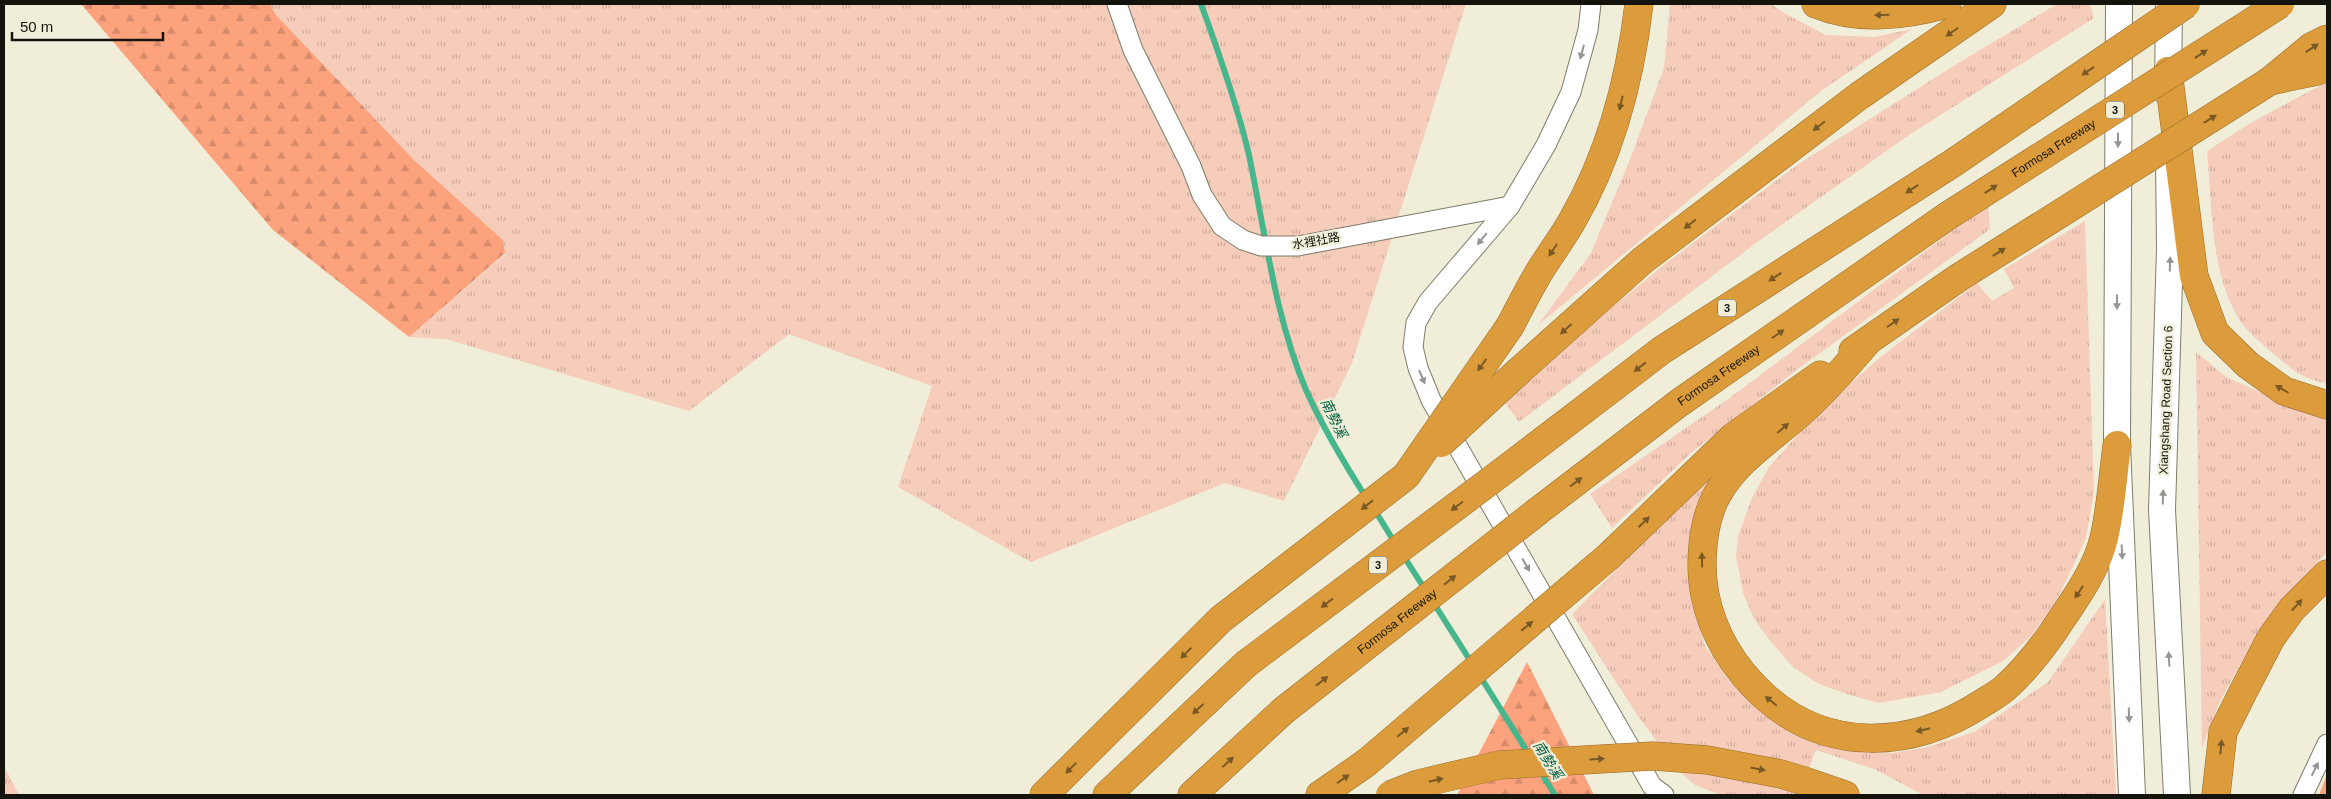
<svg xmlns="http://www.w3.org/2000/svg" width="2331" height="799" viewBox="0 0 2331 799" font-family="Helvetica,'Noto Sans TC',sans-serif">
<defs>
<pattern id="grass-tufts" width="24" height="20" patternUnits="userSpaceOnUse" patternTransform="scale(1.25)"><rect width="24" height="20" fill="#f6ccbb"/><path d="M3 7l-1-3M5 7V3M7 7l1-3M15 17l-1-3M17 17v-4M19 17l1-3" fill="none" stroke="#d2aea0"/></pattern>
<pattern id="forest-firs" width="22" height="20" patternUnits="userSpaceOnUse" patternTransform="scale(1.25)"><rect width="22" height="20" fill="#fca27d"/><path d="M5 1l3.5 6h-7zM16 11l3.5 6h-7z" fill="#d78b6b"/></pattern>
</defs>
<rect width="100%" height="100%" fill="#f0eed9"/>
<g fill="url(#grass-tufts)">
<path d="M 270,4 L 1466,4 L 1352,363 L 1284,501 L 1225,483 L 1031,562 L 898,487 L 932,386 L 789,334 L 689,411 L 446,339 L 409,337 L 505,254 L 503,240 L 414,160 L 276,15 Z"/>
<path d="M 1670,4 L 1771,4 L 1784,13 L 1826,35 L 1875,37 L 1912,29 L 1821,91 L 1538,325 L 1591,253 L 1630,159 L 1664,68 Z"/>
<path d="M 2057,4 L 2090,4 L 2094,18 L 1912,133 L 1760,240 L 1519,422 L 1502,398 L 1665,264 L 1797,165 L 1955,65 Z"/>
<path d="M 2327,82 L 2327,383 C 2304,380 2292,370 2275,355 C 2262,344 2245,330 2237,316 C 2210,268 2212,205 2207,151 L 2252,122 Z"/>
<path d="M 1988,204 L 1990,229 L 1798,369 L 1691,453 L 1612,528 L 1590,494 L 1731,397 Z"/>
<path d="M 2085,221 L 2094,491 L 2086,538 L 2055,604 L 2030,637 L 2003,661 L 1941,692 L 1878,703 L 1847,694 L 1819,684 L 1793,667 L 1770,641 L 1754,619 L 1743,593 L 1736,556 L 1738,536 L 1752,498 L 1769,467 L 1817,413 L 1878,359 L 1977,283 L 1992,301 L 2014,288 L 2004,269 Z"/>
<path d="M 2196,352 L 2226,377 L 2315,416 L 2327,419 L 2327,552 L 2281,603 L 2245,656 L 2220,701 L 2202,748 Z"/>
<path d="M 1729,456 L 1691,568 L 1691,595 L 1705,646 L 1730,682 L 1758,705 L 1830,746 L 1860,752 L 1893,753 L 1928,747 L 1974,732 L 2048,682 L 2105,599 L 2116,795 L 1923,795 L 1874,769 L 1816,750 L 1799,795 L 1720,795 L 1695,785 L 1679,771 L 1638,716 L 1572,614 Z"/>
<path d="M 4,766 L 19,795 L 4,795 Z"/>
</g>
<g fill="url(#forest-firs)">
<path d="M 81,4 L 270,4 L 276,15 L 414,160 L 503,240 L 505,253 L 409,337 L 273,230 Z"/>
<path d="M 1527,662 L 1594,795 L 1457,795 Z"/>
<path d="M 2327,774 L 2327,795 L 2319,795 Z"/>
</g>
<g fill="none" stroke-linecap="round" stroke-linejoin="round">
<g stroke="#47b68c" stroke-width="6">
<path d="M 1201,4 C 1219,53 1237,104 1249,155 C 1265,232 1275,317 1306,390 C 1323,428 1344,463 1367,499"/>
<path d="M 1374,509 L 1395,543"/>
<path d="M 1403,555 L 1426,591"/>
<path d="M 1433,602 L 1473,665"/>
<path d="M 1480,676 L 1530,756"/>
<path d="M 1540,771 L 1555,795"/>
</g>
<g stroke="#7e7d69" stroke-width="21">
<g id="minor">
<path d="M 1117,4 L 1133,50 L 1191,166 L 1202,195 L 1222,226 L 1243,240 L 1261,246 L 1298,246 L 1510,206"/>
<path d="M 1591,4 L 1588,30 L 1571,92 L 1546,145 L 1510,206 L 1428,302 L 1416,323 L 1413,347 L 1418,368 L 1431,400 L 1652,786 L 1664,795"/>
<path d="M 2303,795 L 2327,744"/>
</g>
</g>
<g stroke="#7e7d69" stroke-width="28">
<g id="secondary">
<path d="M 2119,4 L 2117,445 L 2132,795"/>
<path d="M 2168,93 L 2169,4"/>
<path d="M 2169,157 L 2170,249 L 2162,510 L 2177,795"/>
</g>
</g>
<g stroke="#966c2b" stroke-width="29">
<g id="motorway">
<path d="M 1816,4 C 1858,21 1903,16 1947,4"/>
<path d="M 2168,71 L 2194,276 L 2215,333 L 2248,365 L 2284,391 L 2327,405"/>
<path d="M 2274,80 L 2317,71 L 2327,66"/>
<path d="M 2270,81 L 2311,47 L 2327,39"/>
<path d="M 1510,326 C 1520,307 1530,287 1541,269 C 1551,253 1563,237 1572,221 C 1611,154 1630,80 1639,4"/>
<path d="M 1868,341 C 1846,367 1823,393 1797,416 C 1769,440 1735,462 1717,495 C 1702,522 1699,565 1705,595 C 1713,635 1733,667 1763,695 C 1826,753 1911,749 1981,704 C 1989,699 1998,694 2005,688 C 2023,672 2039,652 2053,632 C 2072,603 2096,572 2104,538 C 2111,508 2113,476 2117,445"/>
<path d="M 1853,351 L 1958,278"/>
<path d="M 1520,370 L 1643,260 L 1859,96 L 1992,4"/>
<path d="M 1510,466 L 1662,350 L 1953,163"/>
<path id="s1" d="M 1538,511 L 1679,403 L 1949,215"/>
<path d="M 1609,556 L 1733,437 L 1820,375"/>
<path d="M 1804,781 L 1845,795"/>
<path d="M 1044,795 L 1221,619 L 1406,476"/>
<path d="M 1107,795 L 1246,664"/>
<path d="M 1192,795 L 1283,711"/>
<path d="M 1320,795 L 1366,763"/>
<path d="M 2216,795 L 2223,732 L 2243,692 L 2271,638 L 2292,609 L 2327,574"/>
</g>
</g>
<use href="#minor" stroke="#fff" stroke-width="19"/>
<use href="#secondary" stroke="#fff" stroke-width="26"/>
<use href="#motorway" stroke="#dc9c3c" stroke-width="28"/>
<g stroke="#966c2b" stroke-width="29" stroke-linecap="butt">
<g id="motorway-bridge">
<path d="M 1953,163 L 2186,4"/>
<path id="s2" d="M 1949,215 L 2280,4"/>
<path d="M 1958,278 L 2270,81"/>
<path d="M 1441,443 L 1520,370"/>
<path d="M 1406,476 L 1510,326"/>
<path d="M 1246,664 L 1510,466"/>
<path id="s3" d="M 1283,711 L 1538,511"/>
<path d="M 1366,763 L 1609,556"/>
<path d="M 1390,795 L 1418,784 L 1499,765 L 1653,756 L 1707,760 L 1781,774 L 1804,781"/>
</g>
</g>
<use href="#motorway-bridge" stroke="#dc9c3c" stroke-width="28"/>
</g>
<defs><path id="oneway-solid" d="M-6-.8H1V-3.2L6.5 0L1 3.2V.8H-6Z" transform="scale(1.25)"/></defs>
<g fill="#785824">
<use href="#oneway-solid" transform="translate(1882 15) rotate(178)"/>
<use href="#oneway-solid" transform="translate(1952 32) rotate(145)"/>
<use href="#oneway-solid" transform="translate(2312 48) rotate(-33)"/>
<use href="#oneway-solid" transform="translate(2201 54) rotate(-33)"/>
<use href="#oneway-solid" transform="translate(2088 71) rotate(146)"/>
<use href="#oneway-solid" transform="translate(1621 103) rotate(103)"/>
<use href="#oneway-solid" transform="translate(2210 119) rotate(-32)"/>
<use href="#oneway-solid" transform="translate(1819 126) rotate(143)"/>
<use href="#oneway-solid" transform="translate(1912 189) rotate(147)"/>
<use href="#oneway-solid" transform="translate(1991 189) rotate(-33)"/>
<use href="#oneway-solid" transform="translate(1690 224) rotate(143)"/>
<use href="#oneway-solid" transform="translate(1553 250) rotate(123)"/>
<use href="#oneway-solid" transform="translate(1999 252) rotate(-32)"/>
<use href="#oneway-solid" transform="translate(1775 277) rotate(147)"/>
<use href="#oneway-solid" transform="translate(1893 323) rotate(-35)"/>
<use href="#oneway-solid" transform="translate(1566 329) rotate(138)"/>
<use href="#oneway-solid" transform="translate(1778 334) rotate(-35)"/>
<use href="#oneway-solid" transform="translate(1482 365) rotate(126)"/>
<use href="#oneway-solid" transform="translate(1640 367) rotate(142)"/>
<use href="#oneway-solid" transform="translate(2282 389) rotate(-150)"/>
<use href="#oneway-solid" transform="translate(1783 428) rotate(-41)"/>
<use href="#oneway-solid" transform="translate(1576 482) rotate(-37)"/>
<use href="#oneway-solid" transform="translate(1367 505) rotate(142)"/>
<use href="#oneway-solid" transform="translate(1457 506) rotate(143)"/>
<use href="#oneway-solid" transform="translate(1644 522) rotate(-44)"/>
<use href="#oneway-solid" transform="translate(1702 560) rotate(-91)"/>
<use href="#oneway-solid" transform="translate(1450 580) rotate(-38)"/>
<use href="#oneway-solid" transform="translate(2079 592) rotate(123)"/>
<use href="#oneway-solid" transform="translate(1327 603) rotate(143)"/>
<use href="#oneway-solid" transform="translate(2297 605) rotate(-47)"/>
<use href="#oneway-solid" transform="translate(1527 626) rotate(-40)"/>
<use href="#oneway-solid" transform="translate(1186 653) rotate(135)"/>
<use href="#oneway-solid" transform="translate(1322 681) rotate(-38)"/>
<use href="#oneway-solid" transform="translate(1771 701) rotate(-141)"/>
<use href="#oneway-solid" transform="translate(1198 709) rotate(137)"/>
<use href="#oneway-solid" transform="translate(1923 730) rotate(167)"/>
<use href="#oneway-solid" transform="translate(1403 732) rotate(-40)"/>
<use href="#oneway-solid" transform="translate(2221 747) rotate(-84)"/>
<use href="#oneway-solid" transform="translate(1597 759) rotate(-4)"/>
<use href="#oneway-solid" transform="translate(1228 762) rotate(-43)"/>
<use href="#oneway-solid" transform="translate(1071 768) rotate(135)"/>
<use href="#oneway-solid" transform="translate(1758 769) rotate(11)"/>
<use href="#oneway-solid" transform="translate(1343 779) rotate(-35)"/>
<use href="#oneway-solid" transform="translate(1436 780) rotate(-13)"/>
</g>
<g fill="#959592">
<use href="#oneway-solid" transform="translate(1582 52) rotate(105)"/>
<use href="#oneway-solid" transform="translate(2118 140) rotate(90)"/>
<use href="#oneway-solid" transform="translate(1482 239) rotate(129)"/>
<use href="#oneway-solid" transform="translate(2170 264) rotate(-88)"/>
<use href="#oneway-solid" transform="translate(2117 302) rotate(90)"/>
<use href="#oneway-solid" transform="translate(1422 377) rotate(67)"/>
<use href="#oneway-solid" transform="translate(2163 497) rotate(-88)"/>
<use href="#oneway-solid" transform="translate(2122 552) rotate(87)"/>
<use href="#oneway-solid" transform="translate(1526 565) rotate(60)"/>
<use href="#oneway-solid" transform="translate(2169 659) rotate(-93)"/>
<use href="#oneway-solid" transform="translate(2129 715) rotate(88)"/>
<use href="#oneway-solid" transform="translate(2315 769) rotate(-64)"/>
</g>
<g text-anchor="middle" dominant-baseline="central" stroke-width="4.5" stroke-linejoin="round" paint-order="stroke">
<g fill="#f0eed9" stroke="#56554a" stroke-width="1">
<rect x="2106" y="101.5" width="18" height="17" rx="4"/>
<rect x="1718" y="299.5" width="18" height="17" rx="4"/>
<rect x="1369" y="556.5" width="18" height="17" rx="4"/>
</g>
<g font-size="11" font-weight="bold" fill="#14140c">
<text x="2115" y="110">3</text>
<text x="1727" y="308">3</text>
<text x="1378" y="565">3</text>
</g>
<g font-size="12" fill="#14140c" stroke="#f0eed9">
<text stroke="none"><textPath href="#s2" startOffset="124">Formosa Freeway</textPath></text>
<text transform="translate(1316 241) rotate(-10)">水裡社路</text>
<text stroke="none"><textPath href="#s1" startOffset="226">Formosa Freeway</textPath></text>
<text transform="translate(2166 400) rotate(-88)">Xiangshang Road Section 6</text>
<text stroke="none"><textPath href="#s3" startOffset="145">Formosa Freeway</textPath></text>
</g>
<g font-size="14" font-style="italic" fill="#005c40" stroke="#f0eed9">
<text transform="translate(1334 418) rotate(64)">南勢溪</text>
<text transform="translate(1548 760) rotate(58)">南勢溪</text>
</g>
</g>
<rect width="2331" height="799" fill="none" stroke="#14140c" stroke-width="10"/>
<path d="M12 32v8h151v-8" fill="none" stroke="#14140c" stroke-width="2.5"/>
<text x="20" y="32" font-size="15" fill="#14140c" stroke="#f0eed9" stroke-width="4" paint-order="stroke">50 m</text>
</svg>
